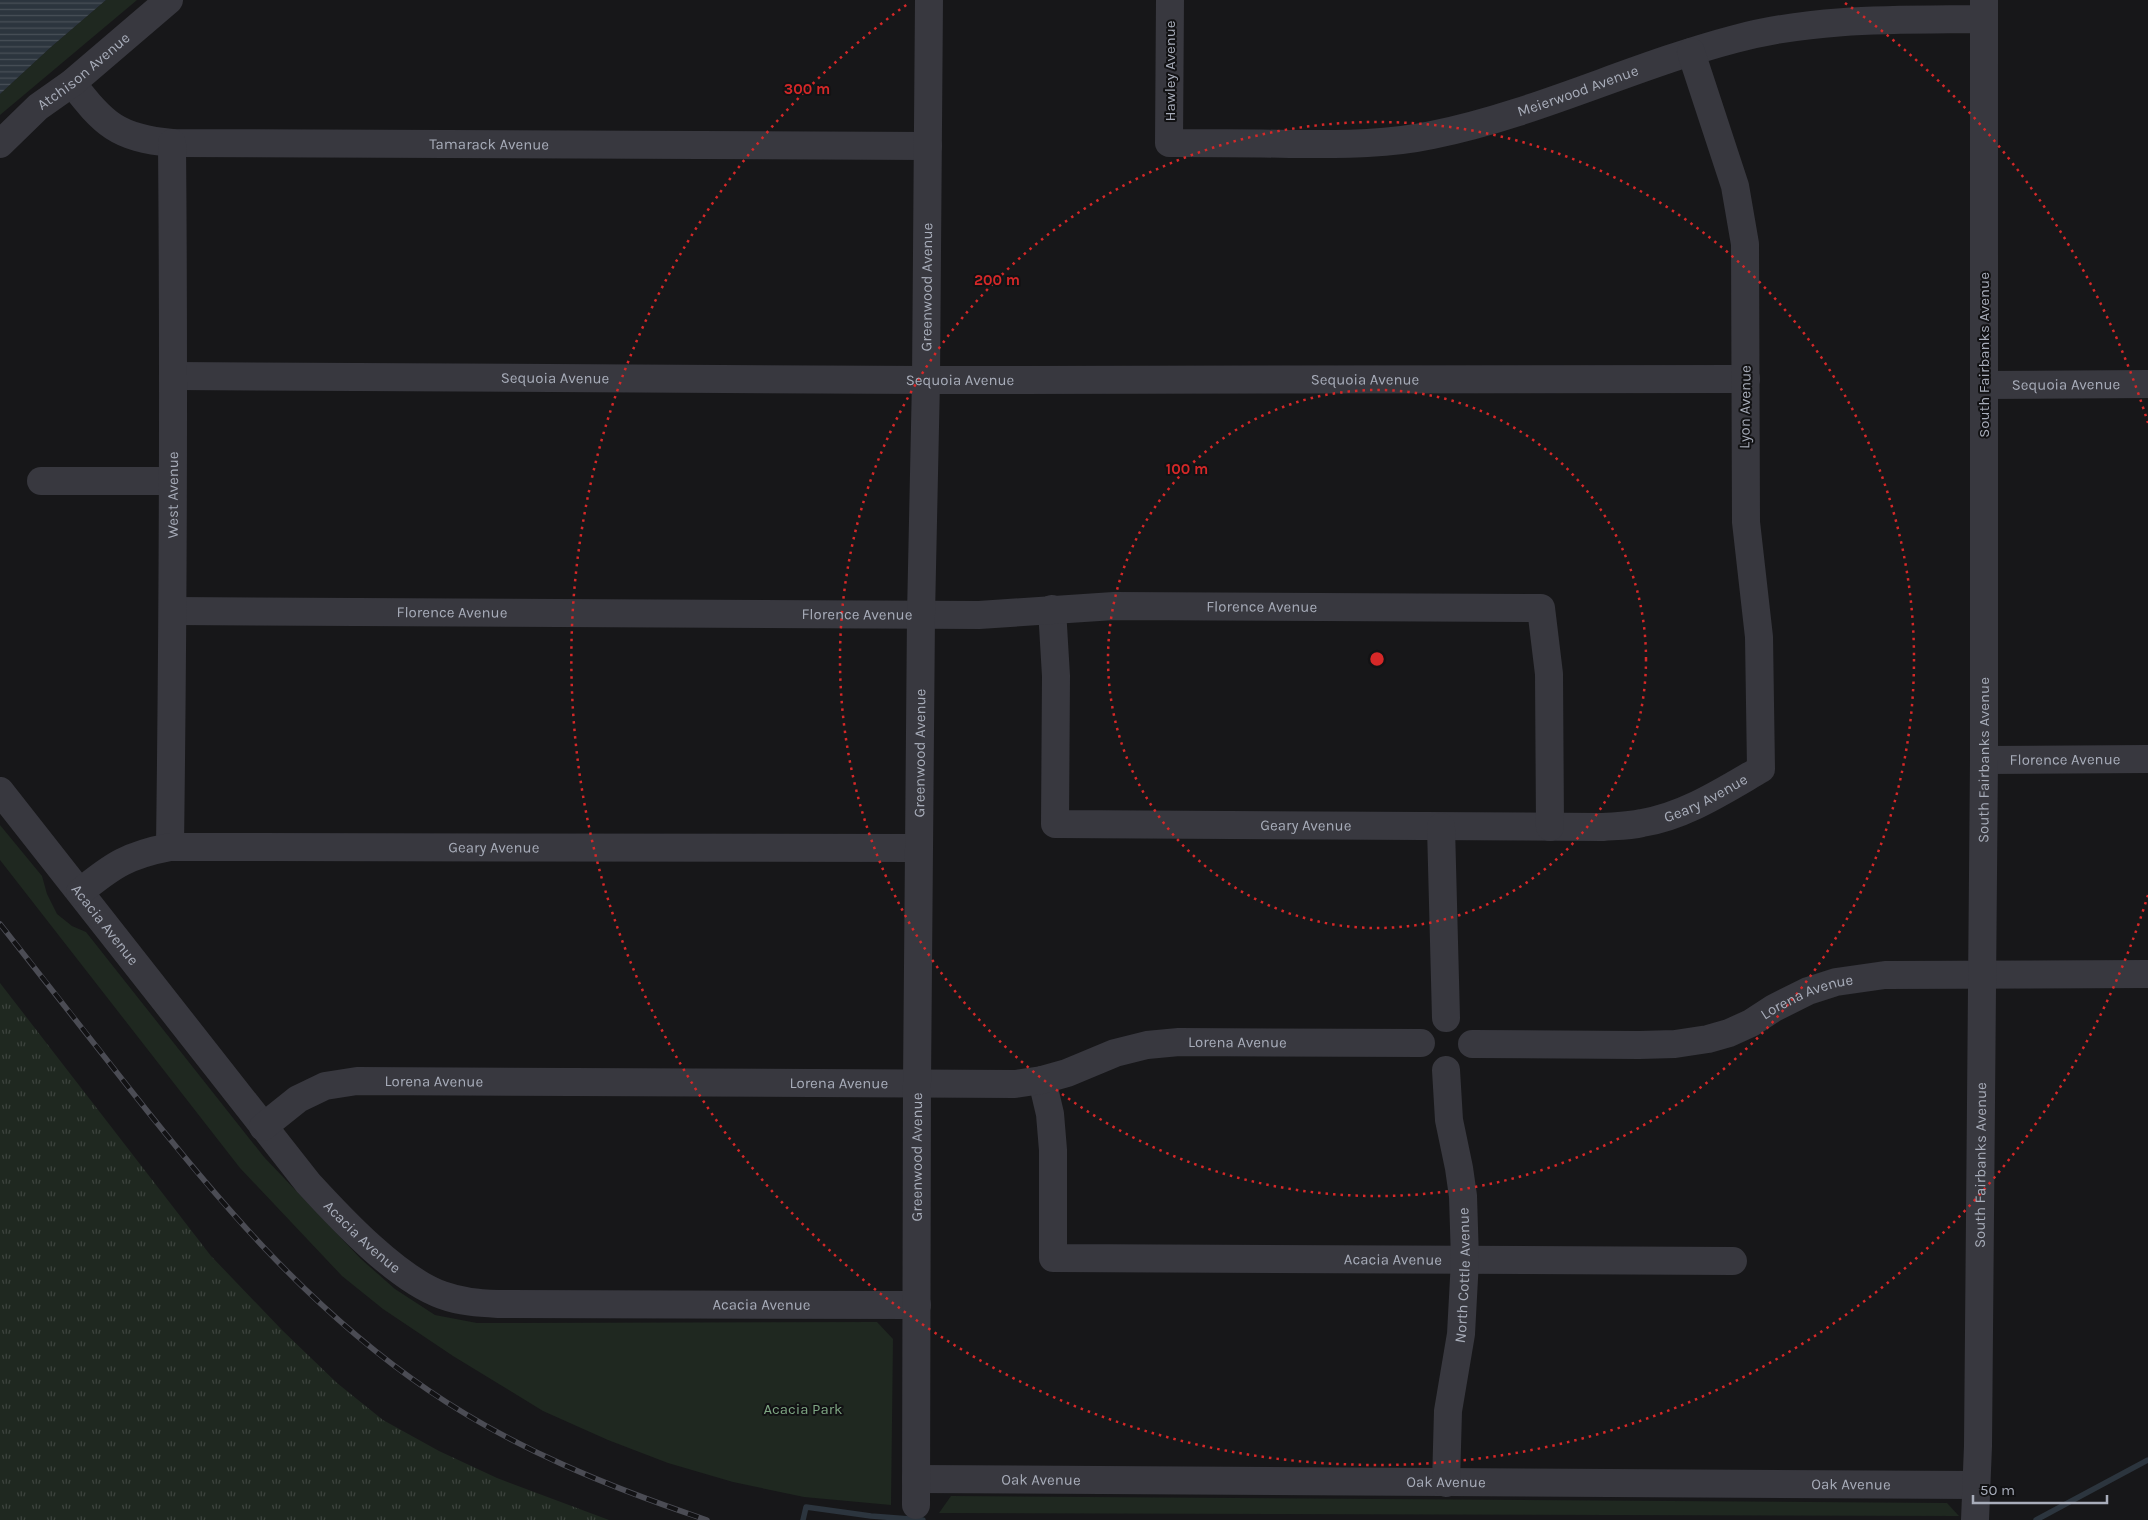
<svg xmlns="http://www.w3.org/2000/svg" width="2148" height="1520" viewBox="0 0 2148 1520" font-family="Karla,sans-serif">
<defs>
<pattern id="grass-tufts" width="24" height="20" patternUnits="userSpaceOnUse" patternTransform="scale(1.25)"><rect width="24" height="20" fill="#1f2820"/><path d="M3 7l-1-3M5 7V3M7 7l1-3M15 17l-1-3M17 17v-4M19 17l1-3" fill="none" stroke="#3d443e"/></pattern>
<pattern id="water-rules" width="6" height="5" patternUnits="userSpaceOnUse" patternTransform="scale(1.25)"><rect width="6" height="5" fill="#2c353e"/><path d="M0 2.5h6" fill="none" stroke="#485058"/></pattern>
</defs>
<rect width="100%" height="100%" fill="#171719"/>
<path fill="url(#grass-tufts)" d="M 0,983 L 211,1256 L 282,1330 L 337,1383 L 383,1420 L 439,1451 L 497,1478 L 609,1520 L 0,1520 Z"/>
<g fill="#1f2820">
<path d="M 106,0 L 137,0 L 0,115 L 0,94 L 51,47 Z"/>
<path d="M 0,825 L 42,876 L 47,894 L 57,914 L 72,926 L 86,932 L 264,1157 L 361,1259 L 395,1289 L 435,1315 L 477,1323 L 877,1322 L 893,1339 L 891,1505 L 804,1497 L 733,1482 L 668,1463 L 608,1440 L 543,1411 L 453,1356 L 383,1309 L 342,1276 L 240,1168 L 0,860 Z"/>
<path d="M 951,1496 L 1947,1503 L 1959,1516 L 939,1513 Z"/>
</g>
<path fill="url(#water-rules)" d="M 0,0 L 106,0 L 51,47 L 0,94 Z"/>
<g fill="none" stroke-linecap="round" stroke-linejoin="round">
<g stroke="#2c353e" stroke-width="5.5">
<path d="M 803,1520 L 806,1507 L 871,1516 L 923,1520"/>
<path d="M 2036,1520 L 2148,1460"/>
</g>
<g stroke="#38383f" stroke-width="28">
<path id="s1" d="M 1170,0 L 1169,143 C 1210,143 1250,143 1290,144 C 1338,144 1385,145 1432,135 C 1536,114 1632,66 1735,39 C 1816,17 1901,20 1984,19"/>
<path id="s2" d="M 72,83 C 104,124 117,138 172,143 L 928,146"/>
<path id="s3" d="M 0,144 L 38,107 L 72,83 L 169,0"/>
<path id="s4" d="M 174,376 L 926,380 L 1746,379"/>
<path id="s5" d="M 1985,385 L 2148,384"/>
<path d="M 41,481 L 172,481"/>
<path id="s6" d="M 1052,609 L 1056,676 L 1055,824 L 1603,827 C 1616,826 1629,826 1642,823 C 1685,816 1723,791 1761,769 L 1759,637 L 1746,522 L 1745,244 L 1735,186 L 1691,52"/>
<path id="s7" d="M 173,611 L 979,615 L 1114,606 L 1541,608 L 1549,674 L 1550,827"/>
<path id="s8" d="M 1984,760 L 2148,759"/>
<path id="s9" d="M 0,791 L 308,1183 C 341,1219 397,1279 442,1295 C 461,1302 479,1303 498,1304 L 917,1305"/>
<path d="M 1441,827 L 1446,1018"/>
<path id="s10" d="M 170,847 C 173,612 174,378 172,143"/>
<path id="s11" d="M 80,892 C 113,865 128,855 170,847 L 919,848"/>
<path id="s12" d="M 1472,1044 L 1639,1045 L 1675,1044 L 1708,1039 L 1729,1033 L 1751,1023 L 1774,1008 L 1808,991 L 1836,982 L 1885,975 L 2148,974"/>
<path id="s13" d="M 1042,1080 L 1050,1114 L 1053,1150 L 1053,1258 L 1733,1261"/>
<path id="s14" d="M 263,1127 L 298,1099 L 325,1086 L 357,1081 L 1015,1084 L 1042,1080 L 1067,1073 L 1115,1053 L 1147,1045 L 1179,1042 L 1421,1043"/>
<path id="s15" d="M 916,1479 L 1976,1485"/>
<path id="s16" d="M 1446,1483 L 1448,1411 L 1461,1334 L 1465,1260 L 1463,1196 L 1459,1168 L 1449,1120 L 1446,1070"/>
<path id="s17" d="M 916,1505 L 917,1083 L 921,615 L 926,380 L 929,0"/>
<path id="s18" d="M 1975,1520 L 1978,1446 L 1984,760 L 1984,0"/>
</g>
<g stroke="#4b4c54" stroke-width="5.5">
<path id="rail" d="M 0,924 C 43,978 86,1033 129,1088 C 218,1201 308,1308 428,1390 C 513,1448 609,1487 707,1520"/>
</g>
<use href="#rail" stroke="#121214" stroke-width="4" stroke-dasharray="11" stroke-linecap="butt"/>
</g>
<g fill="none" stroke="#d62828" stroke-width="2.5" stroke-dasharray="2.5 5">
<circle cx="1377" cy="659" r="269"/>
<circle cx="1377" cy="659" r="537"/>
<path d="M2148 895A806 806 0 1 1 909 3M1845 3A806 806 0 0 1 2148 423"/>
</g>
<g text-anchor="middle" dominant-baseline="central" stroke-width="4" stroke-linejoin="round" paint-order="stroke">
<g font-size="15" fill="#a8adba" stroke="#121214">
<text stroke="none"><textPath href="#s3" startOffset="111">Atchison Avenue</textPath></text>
<text transform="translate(1170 71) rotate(-90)">Hawley Avenue</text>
<text stroke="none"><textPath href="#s1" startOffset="559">Meierwood Avenue</textPath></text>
<text stroke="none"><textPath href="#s2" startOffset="439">Tamarack Avenue</textPath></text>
<text stroke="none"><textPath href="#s17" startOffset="1218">Greenwood Avenue</textPath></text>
<text transform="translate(1984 355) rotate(-90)">South Fairbanks Avenue</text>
<text stroke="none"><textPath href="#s4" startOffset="381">Sequoia Avenue</textPath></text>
<text stroke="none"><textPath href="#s4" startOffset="1191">Sequoia Avenue</textPath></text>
<text stroke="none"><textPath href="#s4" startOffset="786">Sequoia Avenue</textPath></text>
<text stroke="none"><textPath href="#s5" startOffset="81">Sequoia Avenue</textPath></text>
<text transform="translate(1745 407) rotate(-89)">Lyon Avenue</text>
<text stroke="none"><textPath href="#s10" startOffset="352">West Avenue</textPath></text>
<text stroke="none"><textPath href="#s7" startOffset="1089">Florence Avenue</textPath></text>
<text stroke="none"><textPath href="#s7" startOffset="279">Florence Avenue</textPath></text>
<text stroke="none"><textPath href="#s7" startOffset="684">Florence Avenue</textPath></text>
<text stroke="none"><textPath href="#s17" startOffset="752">Greenwood Avenue</textPath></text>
<text stroke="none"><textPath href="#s8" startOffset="81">Florence Avenue</textPath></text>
<text stroke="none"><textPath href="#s18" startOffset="760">South Fairbanks Avenue</textPath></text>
<text stroke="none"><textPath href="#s6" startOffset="871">Geary Avenue</textPath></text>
<text stroke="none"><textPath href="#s6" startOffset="466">Geary Avenue</textPath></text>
<text stroke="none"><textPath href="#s11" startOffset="426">Geary Avenue</textPath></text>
<text stroke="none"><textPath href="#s9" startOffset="170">Acacia Avenue</textPath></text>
<text stroke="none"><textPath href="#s12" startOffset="345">Lorena Avenue</textPath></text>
<text stroke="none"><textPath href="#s14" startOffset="994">Lorena Avenue</textPath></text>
<text stroke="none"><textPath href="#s14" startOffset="184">Lorena Avenue</textPath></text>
<text stroke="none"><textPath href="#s14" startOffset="589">Lorena Avenue</textPath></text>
<text stroke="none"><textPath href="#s17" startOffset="348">Greenwood Avenue</textPath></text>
<text stroke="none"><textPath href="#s18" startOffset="355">South Fairbanks Avenue</textPath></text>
<text stroke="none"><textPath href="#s9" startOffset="575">Acacia Avenue</textPath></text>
<text stroke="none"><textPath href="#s13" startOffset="519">Acacia Avenue</textPath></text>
<text stroke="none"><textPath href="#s16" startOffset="209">North Cottle Avenue</textPath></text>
<text stroke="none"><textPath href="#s9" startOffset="995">Acacia Avenue</textPath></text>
<text stroke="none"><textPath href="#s15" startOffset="125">Oak Avenue</textPath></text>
<text stroke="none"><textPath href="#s15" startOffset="530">Oak Avenue</textPath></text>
<text stroke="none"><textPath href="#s15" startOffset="935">Oak Avenue</textPath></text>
</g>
<g font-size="15" fill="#7ea683" stroke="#121214">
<text x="803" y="1409">Acacia Park</text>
</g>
</g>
<circle cx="1377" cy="659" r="8" fill="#d62828" stroke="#121214" stroke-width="2.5"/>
<g font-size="15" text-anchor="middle" font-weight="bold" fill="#d62828" stroke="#121214" stroke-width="4" stroke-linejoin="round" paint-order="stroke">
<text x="807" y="94">300 m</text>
<text x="997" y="285">200 m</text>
<text x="1187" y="474">100 m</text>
</g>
<path d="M1973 1495v8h134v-8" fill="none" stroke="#a8adba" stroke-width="2.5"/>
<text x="1980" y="1495" font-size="15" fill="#a8adba" stroke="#121214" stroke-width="4" paint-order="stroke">50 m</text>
</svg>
